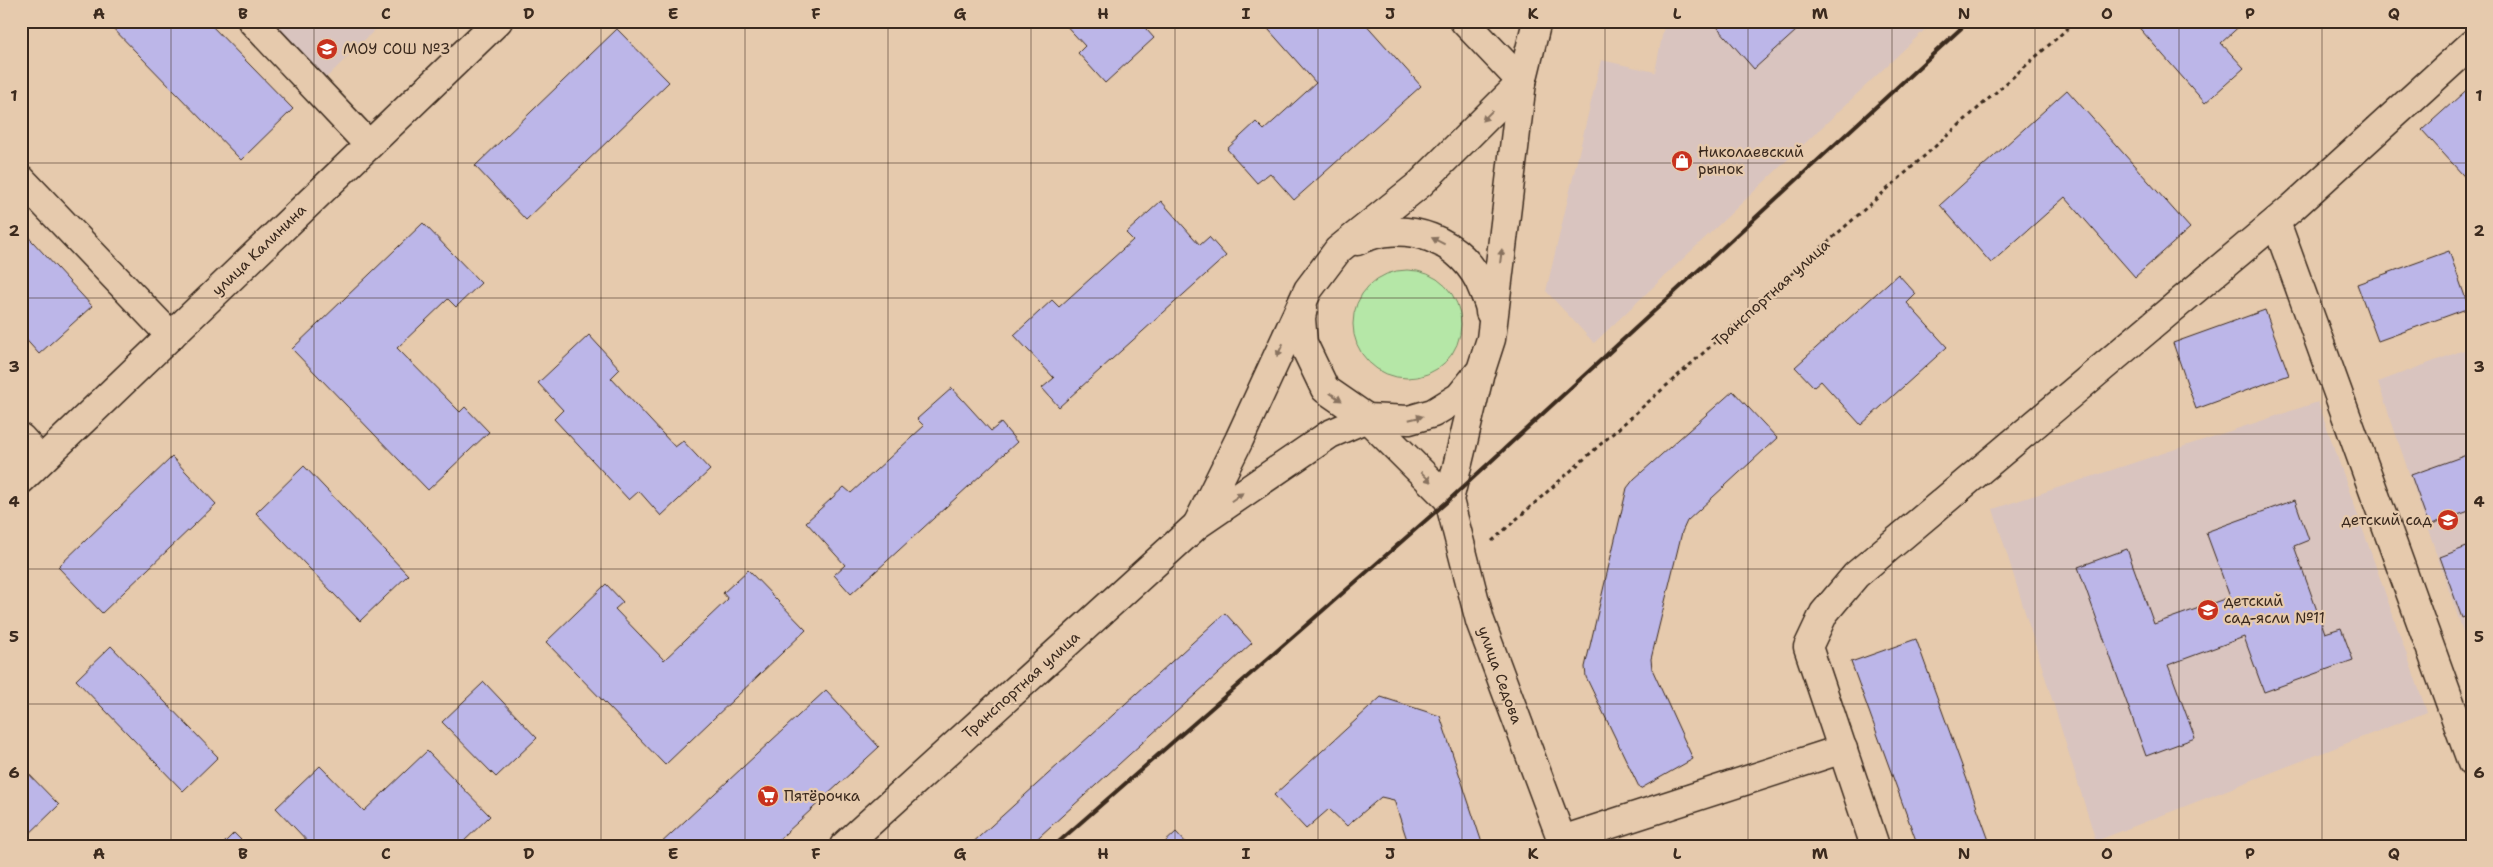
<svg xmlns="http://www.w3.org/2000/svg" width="2493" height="867" viewBox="0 0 2493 867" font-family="'Shantell Sans',sans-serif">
<rect width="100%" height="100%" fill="#e6caad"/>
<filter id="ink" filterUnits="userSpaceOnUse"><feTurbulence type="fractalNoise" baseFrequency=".02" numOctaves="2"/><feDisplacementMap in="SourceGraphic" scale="10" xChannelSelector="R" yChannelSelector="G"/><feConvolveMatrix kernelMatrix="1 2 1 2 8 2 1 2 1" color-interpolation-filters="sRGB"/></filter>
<g filter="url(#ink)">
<g fill="#d9c4bf">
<path d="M 272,21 L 384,21 L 326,78 Z"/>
<path d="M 1665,21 L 1934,21 L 1594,343 L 1546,291 L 1601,60 L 1655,72 Z"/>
<path d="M 2472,347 L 2472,658 L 2378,382 Z"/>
<path d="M 2318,402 L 2427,712 L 2096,841 L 1993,509 Z"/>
</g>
<circle fill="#b5e7a7" stroke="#788862" cx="1407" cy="324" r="54"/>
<g fill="#bcb6e8" stroke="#3b2a1e">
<path d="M 106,21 L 207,21 L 293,109 L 241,160 Z"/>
<path d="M 723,21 L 739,21 L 731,29 Z"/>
<path d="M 1062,21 L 1139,21 L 1154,38 L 1105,83 L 1078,53 L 1085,46 Z"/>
<path d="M 1261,21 L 1363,21 L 1421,86 L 1294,200 L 1270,173 L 1257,183 L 1227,149 L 1256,122 L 1264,130 L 1316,83 Z"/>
<path d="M 1712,21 L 1807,21 L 1754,69 Z"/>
<path d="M 2138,21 L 2245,21 L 2221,43 L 2244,68 L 2205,103 L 2135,23 Z"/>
<path d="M 617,29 L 669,82 L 526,220 L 475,166 Z"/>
<path d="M 2472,85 L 2472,185 L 2422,130 Z"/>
<path d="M 2067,90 L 2190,228 L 2135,277 L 2065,197 L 1991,263 L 1940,205 Z"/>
<path d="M 1161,201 L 1200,245 L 1209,237 L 1226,256 L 1059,407 L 1042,388 L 1054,378 L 1014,335 L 1052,300 L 1059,307 L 1133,240 L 1126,233 Z"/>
<path d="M 423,223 L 481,283 L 456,307 L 448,299 L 397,348 L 460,412 L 465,407 L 489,432 L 428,490 L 292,349 Z"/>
<path d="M 21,229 L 92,306 L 39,354 L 21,334 Z"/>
<path d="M 2449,251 L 2469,308 L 2378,341 L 2357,284 Z"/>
<path d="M 1898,274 L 1916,294 L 1907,303 L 1947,347 L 1861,425 L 1821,381 L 1814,387 L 1795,367 Z"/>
<path d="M 2265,310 L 2289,375 L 2196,409 L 2173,343 Z"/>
<path d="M 589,335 L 620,369 L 611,378 L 675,447 L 683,441 L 710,470 L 661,516 L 639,491 L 629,500 L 554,419 L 563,410 L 538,383 Z"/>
<path d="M 952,388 L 991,431 L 1001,423 L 1017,442 L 851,594 L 834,575 L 845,565 L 806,522 L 844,487 L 851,493 L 924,426 L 917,419 Z"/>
<path d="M 1733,391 L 1777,438 L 1687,521 L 1682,532 L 1651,659 L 1652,669 L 1693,759 L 1640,789 L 1586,677 L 1585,667 L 1627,488 L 1634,479 Z"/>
<path d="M 2472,453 L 2472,510 L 2429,525 L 2411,475 Z"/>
<path d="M 172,457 L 216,504 L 102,613 L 58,567 Z"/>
<path d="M 304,466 L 408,575 L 360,621 L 256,513 Z"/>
<path d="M 2295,500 L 2309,540 L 2294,546 L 2325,633 L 2341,628 L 2353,660 L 2264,692 L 2244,637 L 2168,665 L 2195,738 L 2146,756 L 2078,567 L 2127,549 L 2154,624 L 2230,597 L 2206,532 Z"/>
<path d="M 2472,545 L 2472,614 L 2462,618 L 2440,557 Z"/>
<path d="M 748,570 L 806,630 L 665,765 L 546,642 L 606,584 L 623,602 L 615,609 L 664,660 L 728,599 L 723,593 Z"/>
<path d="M 1225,613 L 1252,643 L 1029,846 L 969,846 Z"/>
<path d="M 1916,639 L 1991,846 L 1918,846 L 1851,662 Z"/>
<path d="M 111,646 L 218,757 L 183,791 L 76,680 Z"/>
<path d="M 484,682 L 537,738 L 496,777 L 442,722 Z"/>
<path d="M 826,690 L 879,747 L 772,846 L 658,846 Z"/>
<path d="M 1381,697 L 1440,716 L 1483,846 L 1409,846 L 1394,800 L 1381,797 L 1347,826 L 1329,809 L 1306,829 L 1274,795 Z"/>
<path d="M 427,751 L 490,816 L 459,846 L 312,846 L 276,808 L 320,766 L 364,811 Z"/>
<path d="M 21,766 L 59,805 L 21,842 Z"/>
<path d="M 1176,832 L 1189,846 L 1161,846 Z"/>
<path d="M 234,833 L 247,846 L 221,846 Z"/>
</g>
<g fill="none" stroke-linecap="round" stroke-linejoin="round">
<g stroke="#3b2a1e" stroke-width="31">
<g id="minor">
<path d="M 252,21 L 369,145"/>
<path d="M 1464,21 L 1522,82"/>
<path d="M 21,179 L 171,336"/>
<path d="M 2276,222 L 2472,763"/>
<path d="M 21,438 L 41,460"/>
<path d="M 21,480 L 498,21"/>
<path d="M 1562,840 L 1843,749"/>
<path d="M 1875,846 L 1808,647 L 1824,613 L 1856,575 L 2293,207 L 2472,44"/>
</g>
</g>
<g stroke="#3b2a1e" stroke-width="31">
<g id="major">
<path d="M 1357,241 C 1404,217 1465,240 1483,290 C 1486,297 1490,305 1490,312"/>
<path d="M 1303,308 L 1301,318 L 1303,343 L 1325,389 L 1367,418 L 1449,500"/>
<path d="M 1479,376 L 1449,500 L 1480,621 L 1564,846"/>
<path d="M 1198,523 L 1239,440 L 1308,290 L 1338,250 L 1420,184 L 1522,82"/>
<path d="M 844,846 L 1197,525 L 1330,434 L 1367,418 L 1409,420 L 1433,413 L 1459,397 L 1481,370 L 1491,339 L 1522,82 L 1537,21"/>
</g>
</g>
<path stroke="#3b2a1e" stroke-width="3" stroke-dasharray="4 4" stroke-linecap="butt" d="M 1492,541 L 2076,21"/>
<use href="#minor" stroke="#e6caad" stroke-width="28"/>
<use href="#major" stroke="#e6caad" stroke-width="28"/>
<path stroke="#3b2a1e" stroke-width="4" d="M 1054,846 L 1449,500 L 1969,21"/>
</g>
<defs><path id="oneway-solid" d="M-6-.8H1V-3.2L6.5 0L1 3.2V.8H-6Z" transform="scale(1.25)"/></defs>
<g fill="#88725e">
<use href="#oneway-solid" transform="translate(1487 116) rotate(135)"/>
<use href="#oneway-solid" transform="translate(1438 241) rotate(-153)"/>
<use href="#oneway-solid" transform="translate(1501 256) rotate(-83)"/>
<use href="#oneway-solid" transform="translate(1280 350) rotate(115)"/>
<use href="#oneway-solid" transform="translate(1336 397) rotate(34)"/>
<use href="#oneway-solid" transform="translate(1416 418) rotate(-14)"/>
<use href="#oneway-solid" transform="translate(1426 477) rotate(45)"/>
<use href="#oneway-solid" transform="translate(1237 497) rotate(-35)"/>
</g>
</g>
<path fill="none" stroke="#3b2a1e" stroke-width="1" stroke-opacity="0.55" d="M 171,21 L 171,846M 314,21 L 314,846M 458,21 L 458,846M 601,21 L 601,846M 745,21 L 745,846M 888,21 L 888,846M 1031,21 L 1031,846M 1175,21 L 1175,846M 1318,21 L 1318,846M 1462,21 L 1462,846M 1605,21 L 1605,846M 1748,21 L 1748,846M 1892,21 L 1892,846M 2035,21 L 2035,846M 2179,21 L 2179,846M 2322,21 L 2322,846M 21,163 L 2472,163M 21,298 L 2472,298M 21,434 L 2472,434M 21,569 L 2472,569M 21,704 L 2472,704"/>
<defs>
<g id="school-disc" transform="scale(1.125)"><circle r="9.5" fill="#c8321e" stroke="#e6caad"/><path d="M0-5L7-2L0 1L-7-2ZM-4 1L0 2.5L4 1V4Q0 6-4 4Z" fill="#fff"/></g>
<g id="shop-disc" transform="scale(1.125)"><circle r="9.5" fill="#c8321e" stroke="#e6caad"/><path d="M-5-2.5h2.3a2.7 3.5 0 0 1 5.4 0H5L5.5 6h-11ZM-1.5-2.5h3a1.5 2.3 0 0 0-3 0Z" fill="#fff"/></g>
<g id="supermarket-disc" transform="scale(1.125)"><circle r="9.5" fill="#c8321e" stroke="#e6caad"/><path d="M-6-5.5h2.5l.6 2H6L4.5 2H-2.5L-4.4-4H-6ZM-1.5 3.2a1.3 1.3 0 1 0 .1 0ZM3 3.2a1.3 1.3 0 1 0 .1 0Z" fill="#fff"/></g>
</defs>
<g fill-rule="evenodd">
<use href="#school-disc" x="327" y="49"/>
<use href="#shop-disc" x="1682" y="161"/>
<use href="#school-disc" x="2448" y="520"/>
<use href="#school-disc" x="2208" y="610"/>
<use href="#supermarket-disc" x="768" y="796"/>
</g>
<g text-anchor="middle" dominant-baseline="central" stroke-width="4.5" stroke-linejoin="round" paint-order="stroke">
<g font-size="15" fill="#3b2a1e" stroke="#e6caad" text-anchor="start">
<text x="343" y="49">МОУ СОШ №3</text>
<text x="1698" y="152">Николаевский<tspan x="1698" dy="17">рынок</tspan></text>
<text x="2432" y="520" text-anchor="end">детский сад</text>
<text x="2224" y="601">детский<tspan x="2224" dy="17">сад-ясли №11</tspan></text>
<text x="784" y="796">Пятёрочка</text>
</g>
<g font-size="15" fill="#3b2a1e" stroke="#e6caad">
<text transform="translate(259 250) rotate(-44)">улица Калинина</text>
<text transform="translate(1771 293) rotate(-42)">Транспортная улица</text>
<text transform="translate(1500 675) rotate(70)">улица Седова</text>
<text transform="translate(1021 685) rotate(-42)">Транспортная улица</text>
</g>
</g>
<rect width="2493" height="867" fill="none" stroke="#e6caad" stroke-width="55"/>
<rect x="28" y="28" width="2438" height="812" fill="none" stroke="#3b2a1e" stroke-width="2"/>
<g font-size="16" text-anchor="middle" font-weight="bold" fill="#3b2a1e">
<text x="99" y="19">A</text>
<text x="243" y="19">B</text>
<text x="386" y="19">C</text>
<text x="529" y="19">D</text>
<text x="673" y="19">E</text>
<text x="816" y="19">F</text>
<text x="960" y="19">G</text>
<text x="1103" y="19">H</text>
<text x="1246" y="19">I</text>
<text x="1390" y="19">J</text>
<text x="1533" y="19">K</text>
<text x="1677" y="19">L</text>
<text x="1820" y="19">M</text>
<text x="1964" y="19">N</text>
<text x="2107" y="19">O</text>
<text x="2250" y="19">P</text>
<text x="2394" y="19">Q</text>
<text x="14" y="101">1</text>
<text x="2479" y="101">1</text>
<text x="14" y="236">2</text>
<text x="2479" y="236">2</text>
<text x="14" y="372">3</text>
<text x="2479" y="372">3</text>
<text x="14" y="507">4</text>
<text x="2479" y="507">4</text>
<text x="14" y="642">5</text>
<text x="2479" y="642">5</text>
<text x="14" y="778">6</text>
<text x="2479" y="778">6</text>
<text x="99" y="859">A</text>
<text x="243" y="859">B</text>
<text x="386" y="859">C</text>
<text x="529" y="859">D</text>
<text x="673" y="859">E</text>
<text x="816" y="859">F</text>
<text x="960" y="859">G</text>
<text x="1103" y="859">H</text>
<text x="1246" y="859">I</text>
<text x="1390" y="859">J</text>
<text x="1533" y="859">K</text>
<text x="1677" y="859">L</text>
<text x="1820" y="859">M</text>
<text x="1964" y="859">N</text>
<text x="2107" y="859">O</text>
<text x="2250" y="859">P</text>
<text x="2394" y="859">Q</text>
</g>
</svg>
